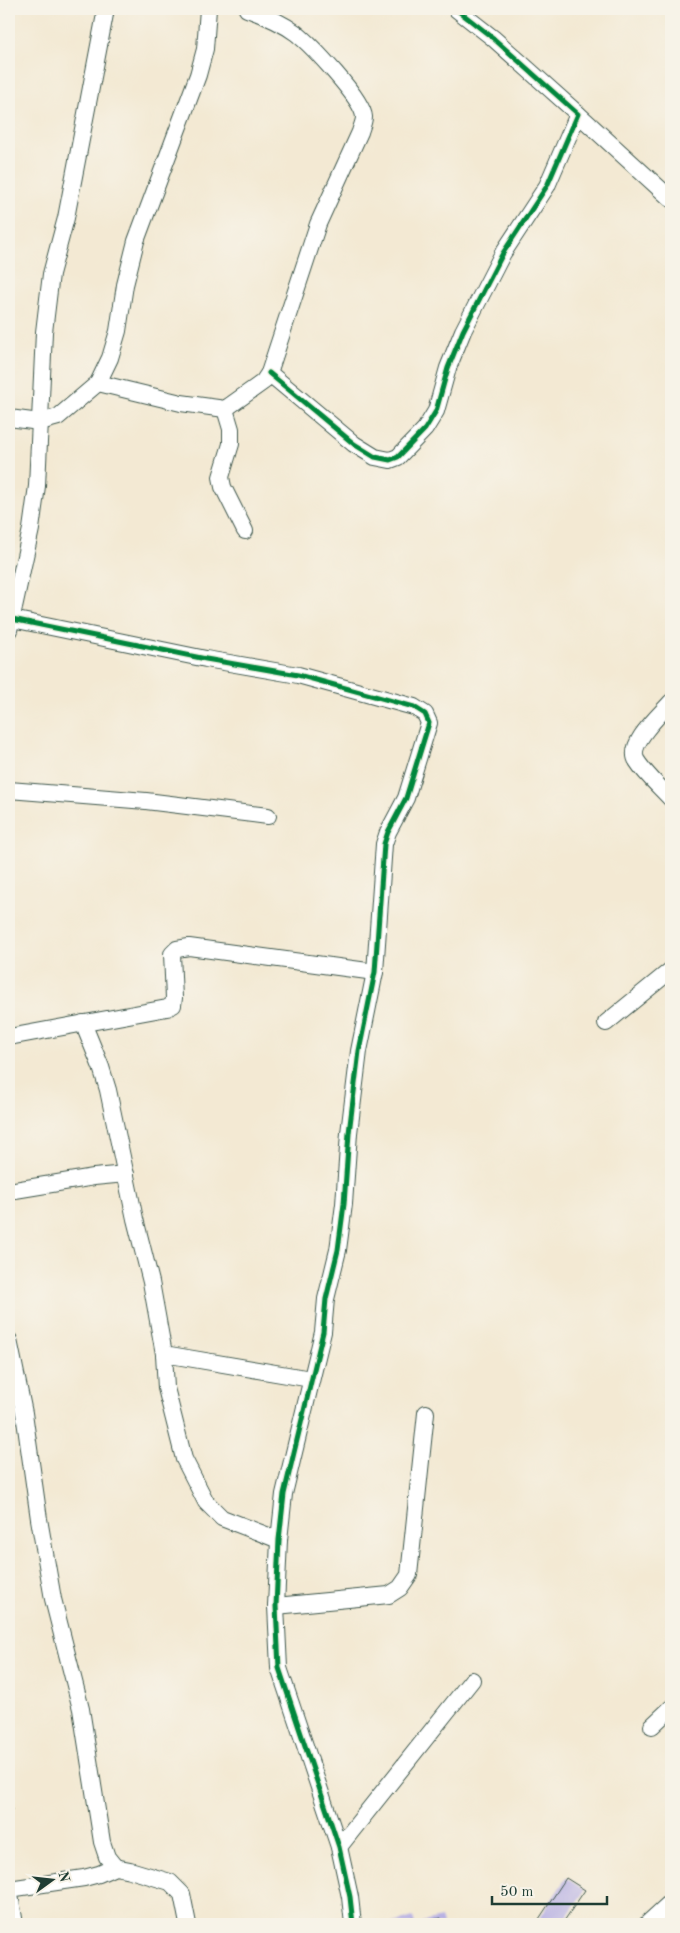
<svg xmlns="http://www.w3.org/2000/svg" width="680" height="1933" viewBox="0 0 680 1933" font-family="'Old Standard TT',serif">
<rect width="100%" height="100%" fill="#f7f3e8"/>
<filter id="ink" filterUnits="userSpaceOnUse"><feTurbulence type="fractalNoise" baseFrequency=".02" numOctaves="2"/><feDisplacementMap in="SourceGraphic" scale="10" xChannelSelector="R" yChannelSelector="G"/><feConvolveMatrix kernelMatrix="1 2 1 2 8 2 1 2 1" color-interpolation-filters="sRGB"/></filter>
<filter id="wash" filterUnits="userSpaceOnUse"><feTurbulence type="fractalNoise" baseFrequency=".0096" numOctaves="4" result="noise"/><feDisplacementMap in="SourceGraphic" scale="20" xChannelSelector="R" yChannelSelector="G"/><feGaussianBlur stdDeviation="1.12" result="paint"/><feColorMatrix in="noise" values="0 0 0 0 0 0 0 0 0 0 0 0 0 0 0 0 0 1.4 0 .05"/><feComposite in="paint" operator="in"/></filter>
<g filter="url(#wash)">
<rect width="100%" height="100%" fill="#f3e9d3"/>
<g id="blocks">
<g fill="#b6afe3">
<path d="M 9,1797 L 12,1810 L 9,1810 Z"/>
<path d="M 566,1878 L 585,1890 L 562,1924 L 547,1924 L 539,1919 Z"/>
<path d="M 413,1917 L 415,1924 L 390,1924 Z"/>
<path d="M 441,1918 L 443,1924 L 423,1924 L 423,1922 Z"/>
</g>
</g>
</g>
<g filter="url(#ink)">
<use href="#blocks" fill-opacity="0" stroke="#3f574c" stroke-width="1"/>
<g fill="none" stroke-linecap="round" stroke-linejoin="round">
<g stroke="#3f574c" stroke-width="18">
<g id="minor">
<path d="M 578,114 L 671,199"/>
<path d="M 269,373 L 354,444 L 375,457 L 390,460 L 398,457 L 425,429 L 436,411 L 448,368 L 463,331 L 503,253 L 547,186 L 578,114 L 493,38 L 456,9"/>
<path d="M 98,383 L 181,403 L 225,409 L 263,382 L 269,373 L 318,224 L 360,132 C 361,128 364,122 364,117 C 363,99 311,45 296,33 C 281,22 264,15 247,9"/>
<path d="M 225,409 L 231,429 L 231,444 L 221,477 L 223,487 L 245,531"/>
<path d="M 9,418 L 40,422 L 58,417 L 98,383 L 110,358 L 118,331 L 125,285 L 136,241 L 198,75 L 205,49 L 208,9"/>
<path d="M 12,619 L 206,659 L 298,675 L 414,707 L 425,714 L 429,723 L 406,798 L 388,832 L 384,844 L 375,972 L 359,1051 L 349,1133 L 344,1204 L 338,1250 L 326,1299 L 323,1332 L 284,1494 L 279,1540 L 276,1606 L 279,1668 L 339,1847 L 350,1897 L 353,1924"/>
<path d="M 9,630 L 31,529 L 37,486 L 44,332 L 51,274 L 66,218 L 106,9"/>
<path d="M 671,702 C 661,714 626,744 637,761 C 646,775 660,787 671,799"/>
<path d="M 9,790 L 146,801 L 268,816"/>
<path d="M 83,1023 L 101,1067 L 108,1090 L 135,1219 L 151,1282 L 164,1354 L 166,1388 L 184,1459 L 206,1502 L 222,1518 L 279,1540"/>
<path d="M 606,1023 L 671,970"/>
<path d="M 9,1037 L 167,1008 L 173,1005 L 174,998 L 172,954 L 177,949 L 189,947 L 375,972"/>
<path d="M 9,1191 L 94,1177 L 126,1174"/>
<path d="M 9,1340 L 24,1413 L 39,1519 L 53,1599 L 81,1709 L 102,1842 L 107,1857 L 115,1867"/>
<path d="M 164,1354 L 311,1379"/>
<path d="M 276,1606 L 389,1595 L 400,1588 L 409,1575 L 426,1413"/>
<path d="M 652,1726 L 671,1708"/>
<path d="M 339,1847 L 472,1680"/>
<path d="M 9,1889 L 84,1878 L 99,1874 L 115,1867 L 130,1870 L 170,1882 L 182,1894 L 188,1924"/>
<path d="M 9,1889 L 15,1924"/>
<path d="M 647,1924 L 671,1902"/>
</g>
</g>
<use href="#minor" stroke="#fff" stroke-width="16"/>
<g stroke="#f7f3e8" stroke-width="8">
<g id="cycleway">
<path d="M 269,373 L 354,444 L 375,457 L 390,460 L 398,457 L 425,429 L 436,411 L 448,368 L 463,331 L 503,253 L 547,186 L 578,114 L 493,38 L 456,9"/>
<path d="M 12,619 L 206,659 L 298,675 L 414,707 L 425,714 L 429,723 L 406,798 L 388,832 L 384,844 L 375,972 L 359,1051 L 349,1133 L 344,1204 L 338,1250 L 326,1299 L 323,1332 L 284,1494 L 279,1540 L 276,1606 L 279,1668 L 339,1847 L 350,1897 L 353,1924"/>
</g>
</g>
<use href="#cycleway" stroke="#00873e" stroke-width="5"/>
</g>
</g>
<rect width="680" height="1933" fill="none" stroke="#f7f3e8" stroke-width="30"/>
<g transform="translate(52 1880) rotate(75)" stroke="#f7f3e8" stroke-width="4" paint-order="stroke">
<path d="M0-4L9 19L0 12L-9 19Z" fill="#1f3d34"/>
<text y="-8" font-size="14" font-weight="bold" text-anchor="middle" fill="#1f3d34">N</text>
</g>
<path d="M492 1896v8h115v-8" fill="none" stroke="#1f3d34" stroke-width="2.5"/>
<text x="500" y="1896" font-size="15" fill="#1f3d34" stroke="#f7f3e8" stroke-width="4" paint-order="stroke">50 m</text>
</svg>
